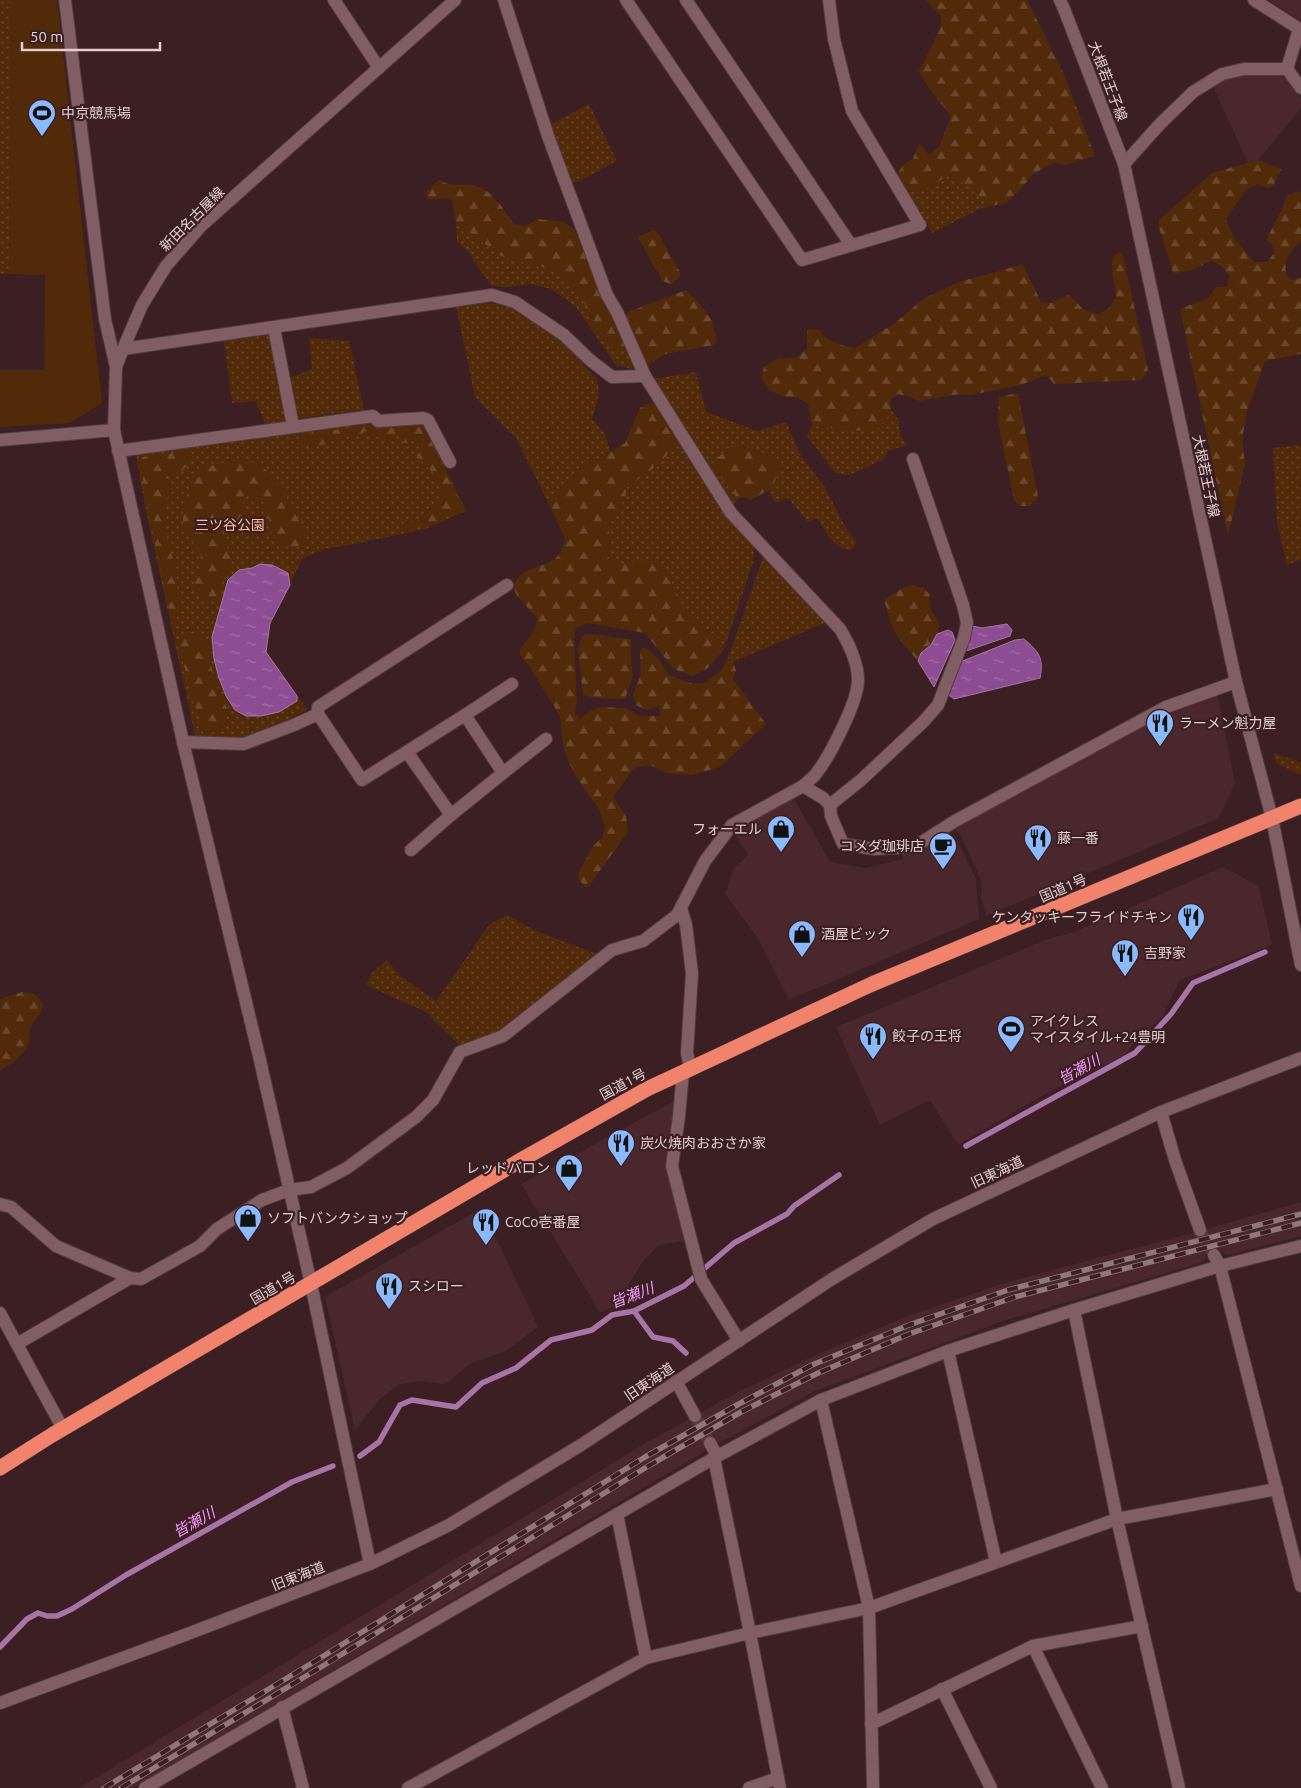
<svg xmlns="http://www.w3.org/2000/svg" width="1301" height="1788" viewBox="0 0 1301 1788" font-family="Ubuntu,'Noto Sans JP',sans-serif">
<defs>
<pattern id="grass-dots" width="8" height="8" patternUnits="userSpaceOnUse" patternTransform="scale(1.25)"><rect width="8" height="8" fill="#512a0a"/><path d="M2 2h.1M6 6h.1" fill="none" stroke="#6a482d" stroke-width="1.8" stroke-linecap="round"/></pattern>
<pattern id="forest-firs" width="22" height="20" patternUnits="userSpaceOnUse" patternTransform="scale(1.25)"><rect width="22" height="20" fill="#512a0a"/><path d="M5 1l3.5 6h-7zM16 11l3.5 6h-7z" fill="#6a482d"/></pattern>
<pattern id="water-ripples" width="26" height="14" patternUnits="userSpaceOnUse" patternTransform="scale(1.25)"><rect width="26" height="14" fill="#8d4d92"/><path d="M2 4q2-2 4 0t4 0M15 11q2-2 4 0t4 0" fill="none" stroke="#a26ea5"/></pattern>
</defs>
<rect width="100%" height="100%" fill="#3b1f23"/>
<g fill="#4a272d">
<path d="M 1268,0 L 1301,0 L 1301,21 Z"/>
<path d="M 1243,75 L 1281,75 L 1288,80 L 1301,99 L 1301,108 L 1258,160 L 1248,163 L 1213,86 L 1226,79 Z"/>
<path d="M 1217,693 L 1235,783 L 1219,818 L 986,916 L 981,896 L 982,882 L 961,836 L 954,828 L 1166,711 Z"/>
<path d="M 793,797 L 830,862 L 866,868 L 903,859 L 903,854 L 922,852 L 919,849 L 946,831 L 957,840 L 976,879 L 979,919 L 789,1000 L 759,940 L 725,894 L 734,868 L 748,855 L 733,831 Z"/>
<path d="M 1223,867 L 1259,886 L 1272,945 L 1180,980 L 1162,1017 L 1133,1044 L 1124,1056 L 1052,1090 L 958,1145 L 930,1100 L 880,1125 L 836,1027 L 1048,939 L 1074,932 Z"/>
<path d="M 676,1100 L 670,1154 L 685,1241 L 659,1245 L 644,1260 L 628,1285 L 631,1301 L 600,1312 L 521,1184 Z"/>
<path d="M 1301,1202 L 1301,1236 L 1227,1255 L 1221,1250 L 1205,1254 L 1206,1258 L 1203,1262 L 1003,1321 L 813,1392 L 720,1443 L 715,1440 L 705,1446 L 704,1452 L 133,1788 L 79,1788 L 644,1444 L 738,1392 L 816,1355 L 908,1316 L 1004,1283 L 1207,1229 Z"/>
<path d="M 482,1208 L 538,1327 L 506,1351 L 471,1363 L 445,1384 L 421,1381 L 400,1384 L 380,1399 L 355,1430 L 325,1297 Z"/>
</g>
<g fill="url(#grass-dots)">
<path d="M 0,0 L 12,0 L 10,274 L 0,274 Z"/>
<path d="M 589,104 L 617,161 L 577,182 L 568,182 L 550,125 Z"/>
<path d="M 948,174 C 964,183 979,191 987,207 L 978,210 L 932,233 L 907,191 C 923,194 936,184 948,174 Z"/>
<path d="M 456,222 L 501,256 L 545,268 L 564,277 L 584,303 L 591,322 L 601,331 L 612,348 L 628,345 L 637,365 L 632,369 L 616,365 L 576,307 L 551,289 L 531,284 L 506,287 L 491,286 L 468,252 L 457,242 Z"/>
<path d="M 475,303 L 500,304 L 515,308 L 554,333 L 597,379 L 599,394 L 592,419 L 605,434 L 610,451 L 584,467 L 547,500 L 516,438 L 475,397 L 456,306 Z"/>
<path d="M 272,332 L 288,422 L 266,424 L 255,401 L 232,403 L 224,341 Z"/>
<path d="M 309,338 L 349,341 L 364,410 L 298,418 L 291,377 L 312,369 Z"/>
<path d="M 696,372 L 706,412 L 757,431 L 786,422 L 802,458 L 825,487 L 844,525 L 857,543 L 851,550 C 834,550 825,531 817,518 L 808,522 L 788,498 L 778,502 L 774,501 L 768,490 L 777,479 L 780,468 C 771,454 757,450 742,446 L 716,461 L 711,465 L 738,499 L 732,506 L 652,379 Z"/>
<path d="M 891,410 L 899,420 L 900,434 L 907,445 L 888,451 L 883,460 L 849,475 L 835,473 L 807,436 L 812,424 L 844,431 L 891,414 Z"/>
<path d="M 417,422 L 425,425 L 466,511 L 425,529 L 350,545 L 328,548 L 303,558 L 270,623 L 266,652 L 307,709 L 281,725 L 240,738 L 196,739 L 145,506 L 136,455 L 370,423 L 376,425 Z"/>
<path d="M 674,427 L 755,542 L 753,562 L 724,649 L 716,635 L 702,629 L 690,620 L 678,597 L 634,562 L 618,565 L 608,558 L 610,543 L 608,527 L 625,498 L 627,487 L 658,465 Z"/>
<path d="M 1301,445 L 1301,560 L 1287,565 L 1277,522 L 1273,448 Z"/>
<path d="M 764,554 L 827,622 L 733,662 L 723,668 L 728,658 Z"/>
<path d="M 1274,753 L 1301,762 L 1301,775 L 1276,763 Z"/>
<path d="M 507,915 L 536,931 L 597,954 L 503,1031 L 488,1038 L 459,1045 L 426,1012 L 366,985 L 372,973 L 387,960 L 399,975 L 436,1001 L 489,925 Z"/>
</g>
<g fill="url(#forest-firs)">
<path d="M 926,0 L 1027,0 L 1063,72 L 1095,156 L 1065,165 L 1055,163 L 1047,166 L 1032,175 L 1022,188 L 1006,203 L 987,207 C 979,191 964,184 949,174 C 936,184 923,194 907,191 L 896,175 L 904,164 L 913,159 L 919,143 L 929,155 L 939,147 L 951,116 L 930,90 L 919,71 L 941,27 L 941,16 Z"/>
<path d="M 1258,160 L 1282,169 L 1273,186 L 1267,188 L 1258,184 L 1247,189 L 1226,219 L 1234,238 L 1254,262 L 1267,262 L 1274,253 L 1272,244 L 1266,240 L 1280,213 L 1287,196 L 1297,191 L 1301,193 L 1301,242 C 1289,249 1279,269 1291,280 L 1301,278 L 1301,354 L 1265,361 L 1247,412 L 1242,439 L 1245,464 L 1228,536 L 1180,309 L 1209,297 L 1216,287 L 1227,287 L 1229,275 L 1221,266 L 1211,260 C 1198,269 1188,272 1173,273 L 1159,228 L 1159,220 L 1212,173 Z"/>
<path d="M 440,180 C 450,187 459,184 471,185 C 491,187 503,209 514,224 L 525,226 L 538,219 L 564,222 L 574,229 L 602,296 L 628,345 L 621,351 L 612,348 L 602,332 L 591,322 L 584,303 L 564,277 L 545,268 L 501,256 L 456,222 L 452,201 L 448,198 L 428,200 L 426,193 L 436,182 Z"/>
<path d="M 654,230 L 658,233 L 680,273 L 679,278 L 671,284 C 664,282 659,280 659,272 C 649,263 647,249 638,239 L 639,236 Z"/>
<path d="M 1120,252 L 1123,255 L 1148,370 L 1141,380 L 1054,384 L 1048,377 L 1042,376 L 1021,385 L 970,395 L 959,394 L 919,401 L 911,397 L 898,394 L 891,399 L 891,414 L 876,430 L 844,431 L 812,424 L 808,404 L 797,397 L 785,397 L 769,390 L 761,377 L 764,367 L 777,359 L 797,357 L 807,349 L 807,329 L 819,330 C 828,342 841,346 855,348 L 895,323 L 923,299 L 959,282 L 1017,266 L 1022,263 L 1041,302 L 1051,303 L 1069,295 L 1084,310 L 1099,314 L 1109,308 L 1116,297 C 1115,284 1109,267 1114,255 Z"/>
<path d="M 686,290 L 700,304 L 712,321 L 717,341 L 714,345 L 665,354 L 647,366 L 624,319 L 628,312 Z"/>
<path d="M 1018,393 L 1038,497 L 1030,506 L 1021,506 L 1014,501 L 998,421 L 999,397 Z"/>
<path d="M 657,401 C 662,409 672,419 674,428 C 681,454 644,475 627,487 L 625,498 L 608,527 L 610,543 L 608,558 L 618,565 L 634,562 L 656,562 L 665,569 L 690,620 L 702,629 L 716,635 L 724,649 L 707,669 L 692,676 L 674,669 L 645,633 L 587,623 L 576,628 L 574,639 L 577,703 L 574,711 L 580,719 L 589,712 L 600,707 L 625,708 L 639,716 L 660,716 L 660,706 L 646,710 L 636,705 L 633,695 L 641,674 L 640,650 L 645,647 L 658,659 L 669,675 L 693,684 L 705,683 L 723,668 L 733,662 L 736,670 L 733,679 L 766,724 L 720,767 L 692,775 L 666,773 L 650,765 L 635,767 L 613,797 L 626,816 L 628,832 L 589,886 L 585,887 L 578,878 L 578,874 L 593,846 L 603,837 L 605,826 L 599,809 L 582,786 L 569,763 L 563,746 L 560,716 L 529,666 L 520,655 L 520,649 C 528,639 537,631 537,618 L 517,596 L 513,587 C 521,564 541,571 557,557 C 562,553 563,544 565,539 L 547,500 L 584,467 L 625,443 L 640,408 L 647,404 Z"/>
<path d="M 417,424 L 424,427 L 463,507 L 462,510 L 426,527 L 408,531 L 405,527 L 407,525 C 414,521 425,517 431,511 C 450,491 434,471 418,458 L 417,455 L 422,451 L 415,440 L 412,438 L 408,443 L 405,443 L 396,434 L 386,440 L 371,435 L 367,431 L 363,432 L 360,436 L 340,437 L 323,445 L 304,446 L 299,440 L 301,435 L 368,425 L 376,429 Z"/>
<path d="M 730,446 C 749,446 769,451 780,468 C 775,487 768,491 751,500 L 745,497 L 738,499 L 711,465 Z"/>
<path d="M 187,451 L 192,454 C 191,462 184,469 178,475 L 166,475 L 163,481 L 171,490 L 167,499 L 165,528 L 173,560 L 179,601 L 177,621 L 175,623 L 172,623 L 147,506 L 140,460 L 143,457 Z"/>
<path d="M 234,458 C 245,460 257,462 266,470 C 281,481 298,519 306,536 L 305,542 L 298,547 C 295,547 289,548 286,547 C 258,540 283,495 245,496 L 242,505 L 244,516 L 223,538 L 232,558 L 230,569 L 222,584 L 221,590 L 216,602 L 207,602 L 197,591 L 193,578 C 202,563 205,558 194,543 C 191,540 188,537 186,533 C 177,514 190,485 199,469 C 213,465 220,465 234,458 Z"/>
<path d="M 912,585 L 924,588 L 930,595 C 930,598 929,603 930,607 C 932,615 940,619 939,628 C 937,644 922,647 918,661 C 908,649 895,637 890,621 C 888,614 888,609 884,602 C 890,594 902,588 912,585 Z"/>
<path d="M 194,633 L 207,643 C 211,655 211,669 215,681 C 219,696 234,710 224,725 C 218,733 213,733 203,733 L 178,645 L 179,639 L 184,636 Z"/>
<path d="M 586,634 C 600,634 617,638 631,639 L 631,662 L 633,676 L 625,699 L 597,698 L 583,695 L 578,650 L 581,637 Z"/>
<path d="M 22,992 L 35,994 L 43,1003 C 41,1022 26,1019 30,1042 C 23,1055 14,1063 0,1070 L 0,999 Z"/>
</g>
<path fill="#512a0a" d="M 12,0 L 57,0 L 102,403 L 70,423 L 0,427 L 0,370 L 44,370 L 45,275 L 10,274 Z"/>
<g fill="url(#water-ripples)" stroke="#a674a5">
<path d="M 260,564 L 272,565 L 288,573 L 290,585 L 270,623 L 266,652 L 297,696 L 297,701 L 279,712 L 261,716 L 246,716 L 235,710 L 226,696 L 219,678 L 214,659 L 212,637 L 228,580 L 239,570 L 252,568 Z"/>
<path d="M 1007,624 L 1012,630 L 1010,636 L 966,651 L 963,650 L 972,626 L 982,628 Z"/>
<path d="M 948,630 L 952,632 L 955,640 L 934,687 L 918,661 L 921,653 L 931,645 L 937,634 Z"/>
<path d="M 1024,639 C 1039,652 1044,658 1040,678 L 954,699 L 947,694 L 960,662 L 1015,640 Z"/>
</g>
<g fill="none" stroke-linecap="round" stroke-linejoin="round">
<g stroke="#a674a5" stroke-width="5.5">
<path d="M 966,1146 L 1135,1053 L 1171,1014 L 1193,983 L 1265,952"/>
<path d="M 634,1311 L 653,1337 L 673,1341 L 686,1353"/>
<path d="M 360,1456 L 379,1442 L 400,1405 L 412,1400 L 456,1407 L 482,1383 L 516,1368 L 551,1340 L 592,1330 L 612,1315 L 634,1311 L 684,1286 L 734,1243 L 787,1214 L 794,1206 L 839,1175"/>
<path d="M 0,1647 L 27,1619 L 38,1613 L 47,1616 L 57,1616 L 72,1609 L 126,1575 L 292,1482 L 333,1466"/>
</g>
<g stroke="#54393d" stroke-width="12" stroke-dasharray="12 6" stroke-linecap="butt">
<path d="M 1200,1230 L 1214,1255"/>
<path d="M 695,1416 L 710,1443"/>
</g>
<g stroke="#533b3f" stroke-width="14">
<g id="street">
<path d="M 65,0 L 105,319 L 116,367"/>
<path d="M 334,0 L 379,68"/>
<path d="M 504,0 L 548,136 L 607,295 L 617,312 L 645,376 L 731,513 L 840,629 C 849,644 858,662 858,680 C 858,702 829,758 815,775 C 811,779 807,783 803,786"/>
<path d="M 626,0 L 802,260 L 920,225 L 852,111 L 834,39 L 829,0"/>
<path d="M 686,0 L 851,245"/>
<path d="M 1254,0 L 1301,30"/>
<path d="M 1287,69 L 1299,29"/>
<path d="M 1124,164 L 1160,124 L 1193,92 L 1222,74 L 1244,69 L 1287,69 L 1301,88"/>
<path d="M 274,328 L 293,426"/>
<path d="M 123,349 L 492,295 L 515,302 L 564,335 L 590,360 L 612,377 L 645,376"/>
<path d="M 118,451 L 373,416 L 378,421 L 423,418 L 428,420 L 450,462"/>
<path d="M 318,714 L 318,707 L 507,585"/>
<path d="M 465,715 L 512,684"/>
<path d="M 183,742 L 244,744 L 294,725 L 318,714 L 362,780 L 465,715 L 503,773 L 451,815 L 407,752"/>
<path d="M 503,773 L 546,739"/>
<path d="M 830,805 L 861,780 L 923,722 L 938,705 L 964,638 L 967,623 L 963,605 L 913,459"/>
<path d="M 411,850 L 451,815"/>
<path d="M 681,908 L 686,925 L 692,973 L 687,1053 L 690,1068"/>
<path d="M 683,1072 L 679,1116 L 672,1166 L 701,1279 L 739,1341"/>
<path d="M 1161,1112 L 1175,1160 L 1200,1230"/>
<path d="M 0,1204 L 11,1207 L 56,1246 L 130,1278 L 141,1279 L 200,1246 L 217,1229 L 262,1200 L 289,1190 L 311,1187 L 347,1168 L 416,1117 L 433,1100 L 460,1052 L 503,1036 L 612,950 L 643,941 L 677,915 L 705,861 L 732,825 L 803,786 L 823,798 L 830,805 L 831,816 L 843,844 L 874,849 L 914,847 L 955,821 L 1166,707 L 1236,682"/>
<path d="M 1214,1255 L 1220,1266 L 1301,1586"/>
<path d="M 311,1284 L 370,1564"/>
<path d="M 1074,1310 L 1117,1519 L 1179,1788"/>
<path d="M 0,1313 L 63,1429"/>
<path d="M 17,1344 L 130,1278"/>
<path d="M 948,1351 L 996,1562"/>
<path d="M 676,1381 L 695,1416"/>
<path d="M 821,1400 L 869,1608 L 873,1788"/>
<path d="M 710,1443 L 717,1456"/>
<path d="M 714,1458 L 750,1633 L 780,1788"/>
<path d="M 617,1514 L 646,1658"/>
<path d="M 1033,1646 L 1102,1788"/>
<path d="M 942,1689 L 991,1788"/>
<path d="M 282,1707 L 303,1788"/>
<path d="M 871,1724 L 1033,1646 L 1142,1626"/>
<path d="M 145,1788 L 714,1458 L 821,1400 L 948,1351 L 1074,1310 L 1220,1266 L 1301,1246"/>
<path d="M 408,1788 L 646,1658 L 750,1633 L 869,1608 L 1117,1519 L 1277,1489"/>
<path d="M 749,1788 L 778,1778"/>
</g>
</g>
<g stroke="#533b3f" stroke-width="14">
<g id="secondary">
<path d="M 1060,0 L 1064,9 L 1124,164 L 1236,682 L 1272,818 L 1301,965"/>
<path d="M 0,440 L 114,430"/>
<path d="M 311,1284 L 259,1056 L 183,742 L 114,430 L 116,367 L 123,349 L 142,305 L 166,266 L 201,226 L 455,0"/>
<path d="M 0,1703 L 177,1638 L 370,1564 L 449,1525 L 581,1445 L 832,1279 L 933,1219 L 1161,1112 L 1301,1058"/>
</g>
</g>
<g stroke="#533b3f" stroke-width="16">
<path id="highway" d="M 0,1468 L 52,1435 L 521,1160 L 647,1089 L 872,984 L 1301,806"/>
</g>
<use href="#street" stroke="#805e63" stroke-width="12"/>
<use href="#secondary" stroke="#805e63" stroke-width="12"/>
<use href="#highway" stroke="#f1826b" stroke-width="15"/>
<g stroke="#8f777a" stroke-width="5.5">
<g id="rail">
<path d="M 104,1788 L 317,1660 L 645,1457 L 737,1405 L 812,1365 L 909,1325 L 1008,1290 L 1301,1214"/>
<path d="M 121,1788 L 321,1667 L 650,1465 L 741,1412 L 816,1374 L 909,1334 L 1015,1297 L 1301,1223"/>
</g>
</g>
<use href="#rail" stroke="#3b1f23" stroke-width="4" stroke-dasharray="11" stroke-linecap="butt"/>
</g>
<defs>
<g id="stadium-pin" transform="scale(1.4375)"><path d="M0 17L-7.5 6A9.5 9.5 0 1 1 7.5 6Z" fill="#8abafc" stroke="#3b1f23"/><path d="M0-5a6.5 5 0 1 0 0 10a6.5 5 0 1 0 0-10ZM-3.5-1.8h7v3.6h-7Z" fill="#111"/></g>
<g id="restaurant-pin" transform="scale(1.4375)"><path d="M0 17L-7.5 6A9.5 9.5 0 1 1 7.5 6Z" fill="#8abafc" stroke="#3b1f23"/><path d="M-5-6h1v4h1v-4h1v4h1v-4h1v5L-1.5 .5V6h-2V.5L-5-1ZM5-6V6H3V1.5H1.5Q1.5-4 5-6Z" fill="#111"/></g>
<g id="shop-pin" transform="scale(1.4375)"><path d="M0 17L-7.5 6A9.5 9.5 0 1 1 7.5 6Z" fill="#8abafc" stroke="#3b1f23"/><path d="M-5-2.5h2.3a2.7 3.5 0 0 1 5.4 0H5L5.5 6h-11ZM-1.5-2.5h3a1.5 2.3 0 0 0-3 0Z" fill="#111"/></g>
<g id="cafe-pin" transform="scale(1.4375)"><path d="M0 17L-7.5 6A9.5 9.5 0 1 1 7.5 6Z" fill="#8abafc" stroke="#3b1f23"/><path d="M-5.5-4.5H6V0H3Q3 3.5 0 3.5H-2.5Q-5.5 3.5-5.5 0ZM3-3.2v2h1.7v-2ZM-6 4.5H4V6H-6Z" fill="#111"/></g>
</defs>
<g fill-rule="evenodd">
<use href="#stadium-pin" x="42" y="113"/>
<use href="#restaurant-pin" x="1160" y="723"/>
<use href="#shop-pin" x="781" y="829"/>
<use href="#restaurant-pin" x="1038" y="838"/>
<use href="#cafe-pin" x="943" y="846"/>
<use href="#restaurant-pin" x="1191" y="917"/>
<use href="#shop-pin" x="802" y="934"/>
<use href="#restaurant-pin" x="1125" y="953"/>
<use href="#stadium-pin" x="1011" y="1029"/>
<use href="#restaurant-pin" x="873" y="1036"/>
<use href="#restaurant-pin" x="621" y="1143"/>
<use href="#shop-pin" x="569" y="1168"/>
<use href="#shop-pin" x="248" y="1218"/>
<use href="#restaurant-pin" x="486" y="1222"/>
<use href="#restaurant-pin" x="389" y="1286"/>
</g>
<g text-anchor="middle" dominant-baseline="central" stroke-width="4.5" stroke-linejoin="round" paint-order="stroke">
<g font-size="14" fill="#e2ced0" stroke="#3b1f23">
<text transform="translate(1108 81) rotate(69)">大根若王子線</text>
<text transform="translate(192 219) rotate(-45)">新田名古屋線</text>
<text transform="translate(1206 476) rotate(78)">大根若王子線</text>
<text transform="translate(1063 888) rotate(-23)">国道1号</text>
<text transform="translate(623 1084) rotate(-28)">国道1号</text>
<text transform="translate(997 1172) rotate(-25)">旧東海道</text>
<text transform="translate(273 1288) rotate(-30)">国道1号</text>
<text transform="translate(649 1382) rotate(-34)">旧東海道</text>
<text transform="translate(298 1576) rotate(-21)">旧東海道</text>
</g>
<g font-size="14" fill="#e2ced0" stroke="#3b1f23" text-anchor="start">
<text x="61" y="113">中京競馬場</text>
<text x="1179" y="723">ラーメン魁力屋</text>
<text x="762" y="829" text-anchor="end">フォーエル</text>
<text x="1057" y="838">藤一番</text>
<text x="924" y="846" text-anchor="end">コメダ珈琲店</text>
<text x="1172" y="917" text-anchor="end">ケンタッキーフライドチキン</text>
<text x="821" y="934">酒屋ビック</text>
<text x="1144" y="953">吉野家</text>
<text x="1030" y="1021">アイクレス<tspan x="1030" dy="16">マイスタイル+24豊明</tspan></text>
<text x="892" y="1036">餃子の王将</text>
<text x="640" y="1143">炭火焼肉おおさか家</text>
<text x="550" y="1168" text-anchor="end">レッドバロン</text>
<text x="267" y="1218">ソフトバンクショップ</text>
<text x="505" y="1222">CoCo壱番屋</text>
<text x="408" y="1286">スシロー</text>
</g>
<g font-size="14" fill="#fdbd91" stroke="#3b1f23">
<text x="230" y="525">三ツ谷公園</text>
</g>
<g font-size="15" font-style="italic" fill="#f69ffc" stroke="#3b1f23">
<text transform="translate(1079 1069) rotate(-29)">皆瀬川</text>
<text transform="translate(632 1295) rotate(-21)">皆瀬川</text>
<text transform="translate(194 1522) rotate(-29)">皆瀬川</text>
</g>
</g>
<path d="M22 42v8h138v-8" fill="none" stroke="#e2ced0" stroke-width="2.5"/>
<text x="30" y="42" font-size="15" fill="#e2ced0" stroke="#3b1f23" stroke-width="4" paint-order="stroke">50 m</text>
</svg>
